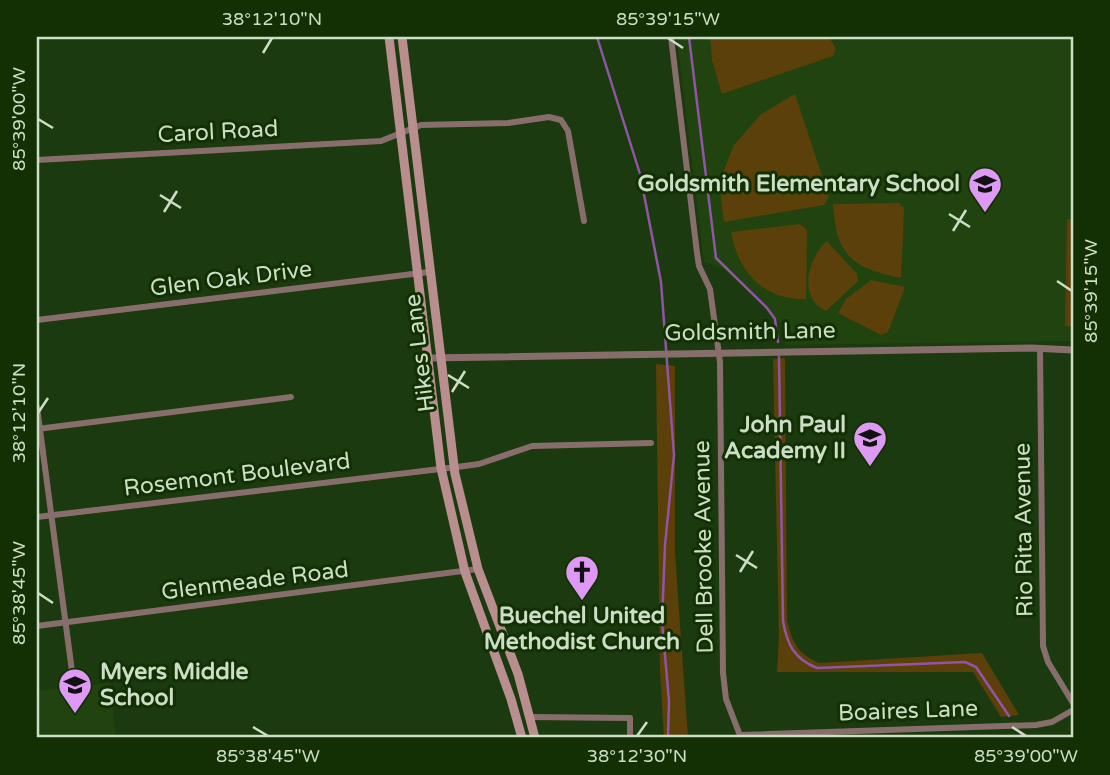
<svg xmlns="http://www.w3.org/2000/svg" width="1110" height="775" viewBox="0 0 1110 775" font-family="'Varela Round',sans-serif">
<rect width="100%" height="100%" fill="#1c3a0f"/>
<g fill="#204310">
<path d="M 677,37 L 1073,37 L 1073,341 L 785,345 L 785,327 L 727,270 L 704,262 Z"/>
<path d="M 110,683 L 116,738 L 37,738 L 37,691 Z"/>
</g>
<g fill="#5c4009">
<path d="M 710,37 L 829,37 L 836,49 L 833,56 L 722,94 L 712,60 Z"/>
<path d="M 795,94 L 829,197 L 824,205 L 724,222 L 719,182 L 734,145 L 761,114 Z"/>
<path d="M 899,203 L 904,208 L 901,278 C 852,268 836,256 833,204 Z"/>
<path d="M 1067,219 L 1073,219 L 1073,327 L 1065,326 Z"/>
<path d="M 800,224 L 807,230 L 806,299 C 763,300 738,272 731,232 Z"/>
<path d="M 827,241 L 857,274 L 858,281 L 826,311 C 797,298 808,257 827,241 Z"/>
<path d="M 871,280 L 905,287 L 888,332 L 881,335 L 838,313 L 846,299 Z"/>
<path d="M 785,358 L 787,620 C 792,642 798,654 819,663 L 982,653 L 1019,715 L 1001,717 L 973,672 L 777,672 L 779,638 L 773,359 Z"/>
<path d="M 656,364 L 675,366 L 675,553 L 688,738 L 664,738 L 660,671 Z"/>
</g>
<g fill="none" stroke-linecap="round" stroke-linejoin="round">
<g stroke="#9155a5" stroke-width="2.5">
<path d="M 597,37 L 640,174 L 661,282 L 674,455 L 665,545 L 662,622 L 669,701 L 668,738"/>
<path d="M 689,37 L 716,258 L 767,308 L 775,319 L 778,342"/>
<path d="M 779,357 L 783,621 C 787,644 794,659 817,668 L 965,662 L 976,667 L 1009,716"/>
<path d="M 1020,732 L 1024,738"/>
</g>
<g stroke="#886d6d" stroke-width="6">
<path d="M 671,37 L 697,253 L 699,266 L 710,289 L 720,362 L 723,673 L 726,699 L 741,738"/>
<path d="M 37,160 L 381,141 L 421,125 L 508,123 L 549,117 L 561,120 L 568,131 L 584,221"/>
<path d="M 37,320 L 429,272"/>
<path d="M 1040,349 L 1043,646 L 1048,662 L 1073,703"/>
<path d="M 37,407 L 75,694"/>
<path d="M 37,429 L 291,397"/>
<path d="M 37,517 L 457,467 L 479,464 L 532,446 L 651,443"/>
<path d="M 37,626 L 478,569"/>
<path d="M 530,717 L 630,718 L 630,738"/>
<path d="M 740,735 L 1036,725 L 1052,722 L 1073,710"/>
</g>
<path stroke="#886d6d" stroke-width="7" d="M 427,358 L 1032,348 L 1073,350"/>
<g stroke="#b98e8f" stroke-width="9">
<path d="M 389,37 L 441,468 L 465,572 L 511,699 L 522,738"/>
<path d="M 402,37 L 455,474 L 478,569 L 518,674 L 535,738"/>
</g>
</g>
<path fill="none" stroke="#ccdec5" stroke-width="2.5" d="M 668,38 L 683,48M 263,53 L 272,38M 38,119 L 53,128M 160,195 L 181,208M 164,212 L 177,191M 949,214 L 970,227M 953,231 L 966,210M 1057,281 L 1072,291M 448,375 L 469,388M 452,392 L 465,371M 38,413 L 48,398M 736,555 L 757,568M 740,572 L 753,551M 38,593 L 53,603M 253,727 L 268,736M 1012,727 L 1026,736M 637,736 L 647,722"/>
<defs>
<g id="school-pin" transform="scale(1.75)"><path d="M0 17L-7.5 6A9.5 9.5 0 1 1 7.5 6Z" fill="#dd99f3" stroke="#123004"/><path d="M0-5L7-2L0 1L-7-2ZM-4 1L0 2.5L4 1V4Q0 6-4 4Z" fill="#111"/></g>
<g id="church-pin" transform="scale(1.75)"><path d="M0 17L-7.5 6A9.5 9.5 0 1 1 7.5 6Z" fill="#dd99f3" stroke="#123004"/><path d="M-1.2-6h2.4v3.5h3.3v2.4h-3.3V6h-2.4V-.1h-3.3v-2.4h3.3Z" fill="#111"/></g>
</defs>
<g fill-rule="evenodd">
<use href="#school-pin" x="985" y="184"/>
<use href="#school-pin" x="870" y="438"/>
<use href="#church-pin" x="582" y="572"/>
<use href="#school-pin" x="75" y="685"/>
</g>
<g text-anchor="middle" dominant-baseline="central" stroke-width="6" stroke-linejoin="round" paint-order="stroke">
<g font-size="23" fill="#ccdec5" stroke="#123004">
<text transform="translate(218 132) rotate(-3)">Carol Road</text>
<text transform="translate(231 279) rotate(-7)">Glen Oak Drive</text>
<text transform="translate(750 332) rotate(-1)">Goldsmith Lane</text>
<text transform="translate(420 353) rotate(-97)">Hikes Lane</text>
<text transform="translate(237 475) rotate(-7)">Rosemont Boulevard</text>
<text transform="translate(1024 530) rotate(-91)">Rio Rita Avenue</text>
<text transform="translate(704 547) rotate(-91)">Dell Brooke Avenue</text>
<text transform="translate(255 581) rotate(-7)">Glenmeade Road</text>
<text transform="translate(908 711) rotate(-2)">Boaires Lane</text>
</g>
<g font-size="23" font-weight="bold" fill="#ccdec5" stroke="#123004" text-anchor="end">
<text x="960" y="184">Goldsmith Elementary School</text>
<text x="846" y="425">John Paul<tspan x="846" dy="26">Academy II</tspan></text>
<text x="582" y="616" text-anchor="middle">Buechel United<tspan x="582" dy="26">Methodist Church</tspan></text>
<text x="100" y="672" text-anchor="start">Myers Middle<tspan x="100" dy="26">School</tspan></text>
</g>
</g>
<rect width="1110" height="775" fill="none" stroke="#123004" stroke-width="77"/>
<rect x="38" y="38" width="1034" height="698" fill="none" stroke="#ccdec5" stroke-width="2.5"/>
<g font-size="18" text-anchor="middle" fill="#ccdec5">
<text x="272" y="25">38°12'10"N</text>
<text x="668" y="25">85°39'15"W</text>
<text transform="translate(19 119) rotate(-90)" y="6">85°39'00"W</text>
<text transform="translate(1091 291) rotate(-90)" y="6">85°39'15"W</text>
<text transform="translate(19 413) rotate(-90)" y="6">38°12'10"N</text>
<text transform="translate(19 593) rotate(-90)" y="6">85°38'45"W</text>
<text x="268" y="762">85°38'45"W</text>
<text x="637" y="762">38°12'30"N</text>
<text x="1026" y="762">85°39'00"W</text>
</g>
</svg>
